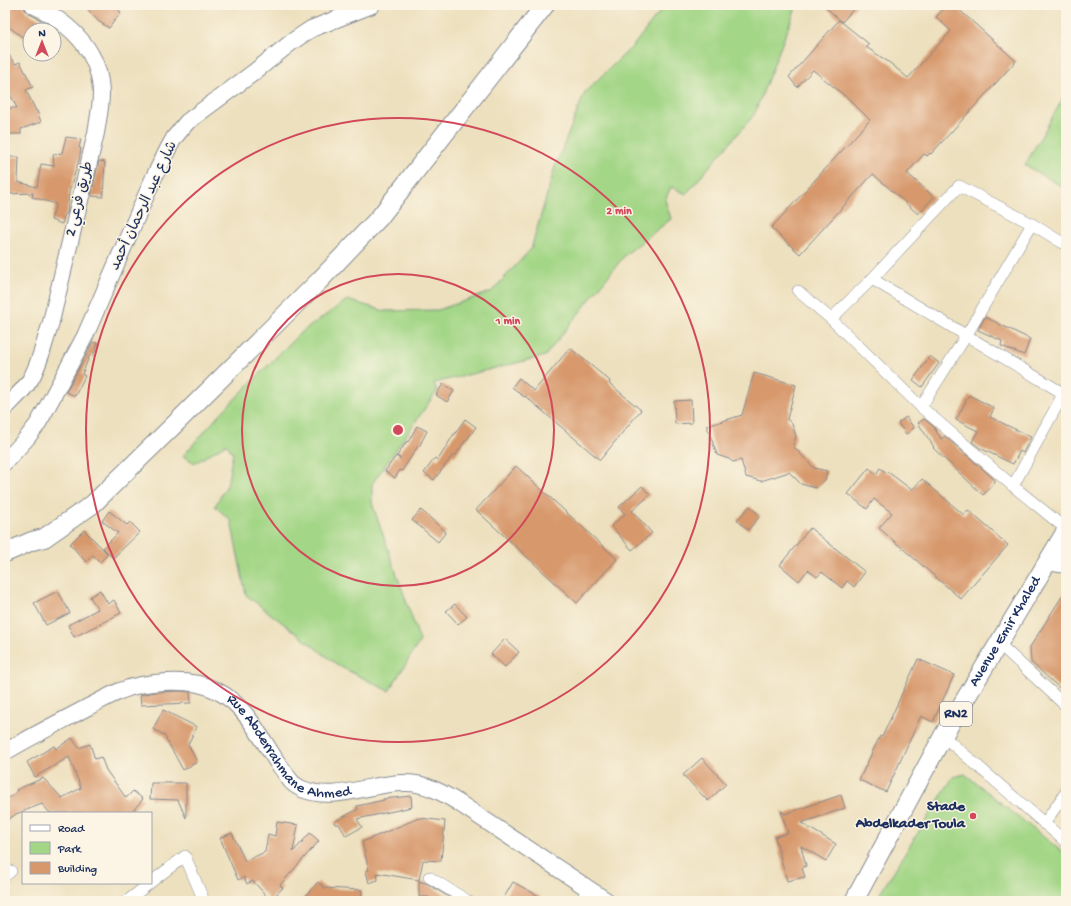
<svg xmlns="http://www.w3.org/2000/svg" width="1071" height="906" viewBox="0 0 1071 906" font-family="'Gochi Hand','Playpen Sans Arabic',sans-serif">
<rect width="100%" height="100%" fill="#fcf5e5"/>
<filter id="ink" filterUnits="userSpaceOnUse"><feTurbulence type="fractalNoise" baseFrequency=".025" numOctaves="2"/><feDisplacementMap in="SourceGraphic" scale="8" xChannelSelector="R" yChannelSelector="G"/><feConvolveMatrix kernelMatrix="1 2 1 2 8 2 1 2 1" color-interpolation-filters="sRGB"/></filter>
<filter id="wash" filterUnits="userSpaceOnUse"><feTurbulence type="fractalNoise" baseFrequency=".012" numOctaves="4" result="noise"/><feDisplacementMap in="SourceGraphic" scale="16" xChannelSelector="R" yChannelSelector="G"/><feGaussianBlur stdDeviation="0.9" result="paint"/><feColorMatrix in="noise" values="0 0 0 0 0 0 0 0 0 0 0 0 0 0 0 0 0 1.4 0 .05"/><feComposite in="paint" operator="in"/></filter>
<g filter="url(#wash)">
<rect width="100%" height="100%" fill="#ede0be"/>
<g fill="#a3d686" stroke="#5f8272">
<path d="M 665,5 L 797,5 L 754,115 L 686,194 L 671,187 L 665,200 L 671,219 L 625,255 L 545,356 L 434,383 L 437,391 L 372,484 L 372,503 L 420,641 L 389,691 L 339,666 L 246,595 L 231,521 L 215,506 L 227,485 L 233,453 L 226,444 L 195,463 L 183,456 L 220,414 L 299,334 L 347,300 L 385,311 L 438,310 L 491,292 L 531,249 L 555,167 L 585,92 L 633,46 Z"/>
<path d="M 1066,93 L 1066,189 L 1025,165 Z"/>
<path d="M 965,774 L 1066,855 L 1066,901 L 878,901 L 877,898 L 953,777 Z"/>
</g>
<g id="blocks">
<g fill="#d7986c">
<path d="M 5,5 L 24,5 L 25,10 L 28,13 L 48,24 L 45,30 L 30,30 L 30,32 L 25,39 L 5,24 Z"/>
<path d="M 84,5 L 112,5 L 121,12 L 109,28 L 98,21 Z"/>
<path d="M 823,5 L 857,5 L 842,22 Z"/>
<path d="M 947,5 L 954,5 L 1016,61 L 931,154 L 930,153 L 927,156 L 924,154 L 907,173 L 934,197 L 918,214 L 873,174 L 800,254 L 771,228 L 870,120 L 850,100 L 813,70 L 797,87 L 789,77 L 839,20 L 869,44 L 866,47 L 890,63 L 908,78 L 951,31 L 936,17 Z"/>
<path d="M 5,49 L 15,64 L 20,62 L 33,87 L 26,90 L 36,111 L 37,111 L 41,122 L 21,129 L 21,134 L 5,134 L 5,108 L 17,108 L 5,84 Z"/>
<path d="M 66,137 L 81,139 L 79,148 L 81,148 L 79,160 L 69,192 L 67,214 L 65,214 L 62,224 L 51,220 L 56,204 L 32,197 L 33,193 L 5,194 L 5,157 L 19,157 L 18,182 L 37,187 L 41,164 L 54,166 L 53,154 L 62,153 Z"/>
<path d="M 99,161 L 105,162 L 103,197 L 91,196 Z"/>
<path d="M 985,317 L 1030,339 L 1024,355 L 1001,346 L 1002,341 L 978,330 Z"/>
<path d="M 93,342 L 98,344 L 93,356 L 90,355 L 82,374 L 85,376 L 75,396 L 66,392 Z"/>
<path d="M 570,348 L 610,381 L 609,383 L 641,410 L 600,460 L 525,396 L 524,397 L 512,387 L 519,378 L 534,391 Z"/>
<path d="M 930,356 L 939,363 L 922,387 L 913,380 Z"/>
<path d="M 754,373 L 796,385 L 787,419 L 792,424 L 796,436 L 793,446 L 814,468 L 827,471 L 825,480 L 816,488 L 801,484 L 789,472 L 761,481 L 746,477 L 741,460 L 733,462 L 729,459 L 717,455 L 707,426 L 742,415 Z"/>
<path d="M 443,384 L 454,391 L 447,402 L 436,395 Z"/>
<path d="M 969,395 L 994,408 L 990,417 L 1031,437 L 1023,453 L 1020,451 L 1013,464 L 980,448 L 972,442 L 978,431 L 956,420 Z"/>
<path d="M 691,400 L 692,423 L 675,424 L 674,401 Z"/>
<path d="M 906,417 L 914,428 L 906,434 L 898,423 Z"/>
<path d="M 465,419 L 476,427 L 466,441 L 465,441 L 455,456 L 453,455 L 434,480 L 424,473 L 435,458 L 438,460 L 454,434 L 454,435 Z"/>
<path d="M 924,419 L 933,426 L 941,439 L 945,436 L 996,481 L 983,495 L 933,448 L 934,447 L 918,423 Z"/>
<path d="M 417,426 L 427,431 L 419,447 L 418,446 L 402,471 L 400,470 L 395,478 L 385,471 L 396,456 L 400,459 L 400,458 L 397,456 L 407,441 L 408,442 Z"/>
<path d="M 516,466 L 617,559 L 577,603 L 476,510 Z"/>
<path d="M 869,468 L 876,474 L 880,468 L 887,473 L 888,472 L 912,490 L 922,479 L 964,515 L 968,510 L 1008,545 L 961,599 L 879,528 L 892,513 L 874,499 L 867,509 L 848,494 Z"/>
<path d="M 642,486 L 650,495 L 632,511 L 652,533 L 632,550 L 611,526 L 625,514 L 619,507 Z"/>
<path d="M 750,506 L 760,516 L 748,530 L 737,520 Z"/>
<path d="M 421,510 L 446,532 L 438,542 L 412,520 Z"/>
<path d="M 109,511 L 127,525 L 130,522 L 140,532 L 113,558 L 103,548 L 118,533 L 102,521 Z"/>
<path d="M 810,528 L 865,572 L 854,587 L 847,581 L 842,588 L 822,572 L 817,577 L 808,570 L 799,581 L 780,565 Z"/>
<path d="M 84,530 L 108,554 L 100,562 L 93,555 L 86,562 L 70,544 Z"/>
<path d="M 100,590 L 108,604 L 114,600 L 121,613 L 74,637 L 68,625 L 98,609 L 90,597 Z"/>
<path d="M 1066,590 L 1066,694 L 1031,662 L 1030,647 Z"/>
<path d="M 58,591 L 70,613 L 46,625 L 34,603 Z"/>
<path d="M 455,604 L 467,617 L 458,624 L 446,611 Z"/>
<path d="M 505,639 L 519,652 L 505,667 L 491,654 Z"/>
<path d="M 918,659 L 954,675 L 933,722 L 921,716 L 886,792 L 859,780 L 880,736 L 882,737 Z"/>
<path d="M 181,691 L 190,692 L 191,703 L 141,705 L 140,695 L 155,692 Z"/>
<path d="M 163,710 L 197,727 L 188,744 L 197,762 L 183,770 L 164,735 L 153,729 Z"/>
<path d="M 72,738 L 79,748 L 90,744 L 95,759 L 101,757 L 106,770 L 126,798 L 133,791 L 143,799 L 131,813 L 50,813 L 42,804 L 16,814 L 5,822 L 5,801 L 17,792 L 16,790 L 43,778 L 62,798 L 81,788 L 69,757 L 35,777 L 27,762 L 54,746 L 56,749 Z"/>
<path d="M 702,758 L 726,784 L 708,801 L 683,775 Z"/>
<path d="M 151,783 L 186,783 L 186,818 L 178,800 L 150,799 Z"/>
<path d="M 841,795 L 845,808 L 801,823 L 836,844 L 826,861 L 801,846 L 806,866 L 802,868 L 805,877 L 787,881 L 775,837 L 788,833 L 781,811 L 785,814 Z"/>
<path d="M 411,796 L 412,807 L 357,819 L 362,827 L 346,836 L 339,824 L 335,824 L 334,822 L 358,809 L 357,806 L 384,800 L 383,799 Z"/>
<path d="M 419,818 L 445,821 L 441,861 L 423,860 L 419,880 L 377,873 L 378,880 L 369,883 L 366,871 L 369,870 L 362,842 Z"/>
<path d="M 277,822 L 298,825 L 293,852 L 310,833 L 319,841 L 280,885 L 283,888 L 270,900 L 253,881 L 247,884 L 244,877 L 238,880 L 220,838 L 232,833 L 245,861 L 265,852 L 268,834 L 275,836 Z"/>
<path d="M 419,881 L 428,884 L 455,901 L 428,901 L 429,897 L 419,897 Z"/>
<path d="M 318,882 L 325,888 L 362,890 L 361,901 L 301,901 Z"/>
<path d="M 513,882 L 548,901 L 502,901 Z"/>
</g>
</g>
</g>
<g filter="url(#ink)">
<use href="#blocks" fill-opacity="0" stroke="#84888e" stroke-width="1"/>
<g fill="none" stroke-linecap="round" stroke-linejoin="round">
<g stroke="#84888e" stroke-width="12">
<g id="minor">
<path d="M 872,279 L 1066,395"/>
<path d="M 798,291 L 831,319 L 921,407 L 1013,486 L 1066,529"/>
<path d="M 831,319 L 872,279 L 959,186 L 1032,224 L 1066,245"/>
<path d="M 921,407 L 966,336 L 1032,224"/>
<path d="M 1013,486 L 1066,389"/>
<path d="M 998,643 L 1066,706"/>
<path d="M 943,736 L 1066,842"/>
<path d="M 1044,824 L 1066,792"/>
<path d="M 5,876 L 11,871"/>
<path d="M 429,877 L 468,901"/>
<path d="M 151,882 L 185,856 L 204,901"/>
<path d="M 127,901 L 150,883"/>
<path d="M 580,901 L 589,889"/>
</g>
</g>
<g stroke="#84888e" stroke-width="18">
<g id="secondary">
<path d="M 5,408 C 14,399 24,390 30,380 C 40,364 44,343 50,326 L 96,133 C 98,120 101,107 101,93 C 100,50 70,23 33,5"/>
<path d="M 5,462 L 26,439 L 37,425 L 45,411 L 85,336 L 154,177 L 168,149 L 174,138 L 187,122 L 253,73 L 293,41 L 311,29 L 372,5"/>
<path d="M 1048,562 L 1066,565"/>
<path id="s1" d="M 5,752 C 32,736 60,722 88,707 C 98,702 109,696 120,691 C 145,681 191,677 215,690 C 229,696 240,707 249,719 C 260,734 269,750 279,765 C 283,769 286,775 290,780 C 292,783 298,787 302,789 C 336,803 371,782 406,783 C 426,783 443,793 459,803 L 607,901"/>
</g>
</g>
<g stroke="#84888e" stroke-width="20">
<g id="primary">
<path d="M 5,553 L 32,541 L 44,538 L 93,504 L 178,421 L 320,280 L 379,218 L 545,5"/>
<path id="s2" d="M 854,901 L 943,736 L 1066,531"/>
</g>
</g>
<use href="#minor" stroke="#fff" stroke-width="11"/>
<use href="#secondary" stroke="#fff" stroke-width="16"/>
<use href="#primary" stroke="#fff" stroke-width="18"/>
</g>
</g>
<g fill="none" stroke="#d1495b" stroke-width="2">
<circle cx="398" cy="430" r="156"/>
<circle cx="398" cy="430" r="312"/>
</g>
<circle fill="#d1495b" stroke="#fcf5e5" stroke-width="1.5" cx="973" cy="816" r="4"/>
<g text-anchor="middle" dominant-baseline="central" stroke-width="3" stroke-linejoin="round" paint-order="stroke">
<rect fill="#fcf5e5" stroke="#5e6a86" stroke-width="1" x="940" y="702" width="32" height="24" rx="3"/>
<g font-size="14" font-weight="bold" fill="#1b2f5e">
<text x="956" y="714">RN2</text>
</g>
<g font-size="15" fill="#1b2f5e" stroke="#fcf5e5">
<text transform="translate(80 199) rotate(-76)">طريق فرعي 2</text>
<text transform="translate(144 206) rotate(-65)">شارع عبد الرحمان أحمد</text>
<text stroke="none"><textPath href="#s2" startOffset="309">Avenue Emir Khaled</textPath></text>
<text stroke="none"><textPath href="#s1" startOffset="327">Rue Abderrahmane Ahmed</textPath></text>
</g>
<g font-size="15" font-weight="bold" fill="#1b2f5e" stroke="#fcf5e5" text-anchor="end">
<text x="965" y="807">Stade<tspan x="965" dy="17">Abdelkader Toula</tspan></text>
</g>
</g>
<circle cx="398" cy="430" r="6" fill="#d1495b" stroke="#fcf5e5" stroke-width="2"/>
<g font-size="12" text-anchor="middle" font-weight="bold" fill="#d1495b" stroke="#fcf5e5" stroke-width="3" stroke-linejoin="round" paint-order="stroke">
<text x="619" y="214">2 min</text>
<text x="508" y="324">1 min</text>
</g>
<rect width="1071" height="906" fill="none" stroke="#fcf5e5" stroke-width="20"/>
<rect x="22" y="812" width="130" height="72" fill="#fcf5e5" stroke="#a2a6af"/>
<rect x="30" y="825" width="20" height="6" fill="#ffffff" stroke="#a2a6af"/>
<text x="58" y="832" font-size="12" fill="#1b2f5e">Road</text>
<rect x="30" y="842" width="20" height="12" fill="#a3d686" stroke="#a2a6af"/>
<text x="58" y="852" font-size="12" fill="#1b2f5e">Park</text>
<rect x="30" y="862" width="20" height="12" fill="#d7986c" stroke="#a2a6af"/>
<text x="58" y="872" font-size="12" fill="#1b2f5e">Building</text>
<g transform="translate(42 42)"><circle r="19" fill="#fcf5e5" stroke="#a2a6af"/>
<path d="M0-3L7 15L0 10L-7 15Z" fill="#d1495b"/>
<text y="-6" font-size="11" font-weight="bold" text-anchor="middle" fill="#1b2f5e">N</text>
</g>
</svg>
